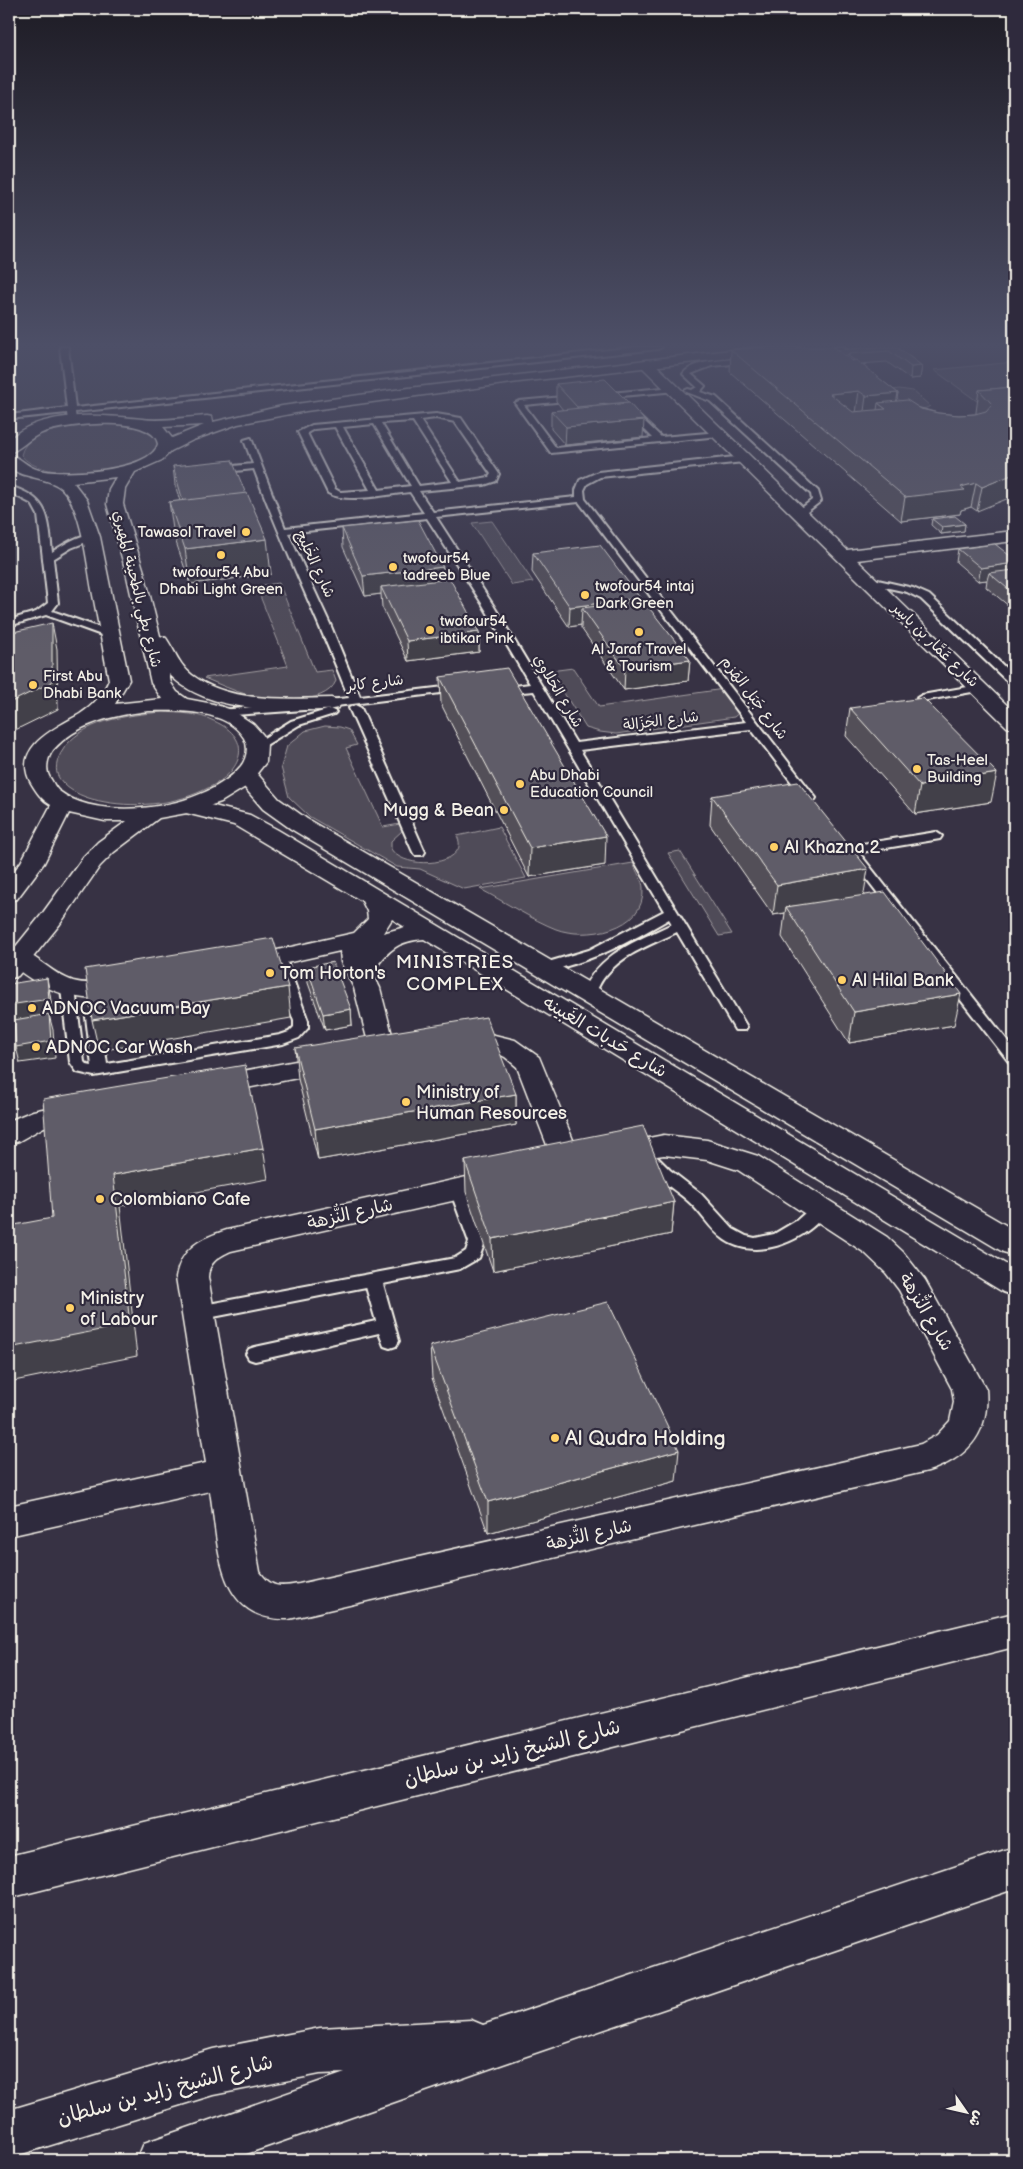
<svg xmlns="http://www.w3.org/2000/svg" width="1023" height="2169" viewBox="0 0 1023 2169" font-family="'Balsamiq Sans','Playpen Sans Arabic',sans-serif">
<rect width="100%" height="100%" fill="#373244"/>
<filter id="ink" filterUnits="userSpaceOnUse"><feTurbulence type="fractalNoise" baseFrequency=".02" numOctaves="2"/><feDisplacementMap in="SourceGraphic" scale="10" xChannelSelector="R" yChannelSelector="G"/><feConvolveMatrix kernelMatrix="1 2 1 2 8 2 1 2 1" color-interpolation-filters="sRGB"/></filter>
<g filter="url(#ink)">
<path fill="#433f4e" d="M 9,347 L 686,347 L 9,420 Z"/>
<g fill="#504b59" stroke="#a29ea0">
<path d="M 1014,362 L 1014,401 L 981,404 L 934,370 Z"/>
<path d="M 899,389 L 913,391 L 930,406 C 917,415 903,403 892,394 L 893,390 Z"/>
<path d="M 119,423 L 149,430 L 161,443 C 158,447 154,455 149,458 C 124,474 40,482 21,455 C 28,423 93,424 119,423 Z"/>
<path d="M 492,521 L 533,582 L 512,585 L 472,523 Z"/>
<path d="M 279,583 L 315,672 L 332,670 L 336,681 C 325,707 271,700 249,695 C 233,691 219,684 204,678 L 288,666 L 256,586 Z"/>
<path d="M 573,668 L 599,707 L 724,689 L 740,712 L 734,717 L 616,734 L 600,732 L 586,728 L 550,671 Z"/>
<path d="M 162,712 C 180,713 198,713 214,721 C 255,739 242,772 208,788 C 177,804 139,808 105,802 C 88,799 69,793 59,778 C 54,770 57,760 61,753 C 79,720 129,715 162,712 Z"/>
<path d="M 325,726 L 340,727 L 349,730 L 357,745 L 346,748 L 383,827 L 400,824 L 403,830 L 391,841 L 391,849 C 405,872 472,865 457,836 L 499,827 L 526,878 L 464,889 L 420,869 L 397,867 L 310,817 L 289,797 L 281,767 L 287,746 L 305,731 Z"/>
<path d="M 680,851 L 732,934 L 719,936 L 668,853 Z"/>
<path d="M 633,863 C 636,871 643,881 643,888 C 646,931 585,940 556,929 C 533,920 503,901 480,889 Z"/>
</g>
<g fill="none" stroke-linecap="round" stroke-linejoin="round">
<g stroke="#f4f1e8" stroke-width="4">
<g id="lane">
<path d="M 60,347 L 68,347 L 75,408 L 637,347 L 662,347 L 658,349 L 75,412 L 76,420 L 72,422 L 68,420 L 67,413 L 9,419 L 9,415 L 67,408 Z"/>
<path d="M 835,347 L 844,347 L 865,364 L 858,366 Z"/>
<path d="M 750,358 L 754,360 L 753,362 L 712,366 L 691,374 L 705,386 L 700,392 L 716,397 L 818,491 L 821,501 L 803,515 L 797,515 L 795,513 L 812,500 L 811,494 L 710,401 L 684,391 L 688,389 L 692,390 L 697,387 L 683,374 C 694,359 733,360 750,358 Z"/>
<path d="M 673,387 L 677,389 L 676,391 L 600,398 L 596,396 L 600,394 Z"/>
<path d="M 574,396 L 577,396 L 577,400 L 524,405 L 556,448 L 653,438 L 626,411 L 626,407 L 629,407 L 661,437 L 719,432 L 723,434 L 719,436 L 551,453 L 515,403 L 519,401 Z"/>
<path d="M 436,414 L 461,418 L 499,474 L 496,481 L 484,485 L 419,491 L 433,512 L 576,497 L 576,490 L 580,480 L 598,472 L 744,456 L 748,459 L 744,462 L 600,477 L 587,484 L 584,490 L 585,499 L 816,798 L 814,801 L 806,801 L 751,729 L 580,750 L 747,1027 L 745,1030 L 735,1030 L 677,932 C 653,944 625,953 607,974 C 600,981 598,989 593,997 L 583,997 L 581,994 C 599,953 635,942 672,924 L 669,919 C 628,943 589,963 543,972 L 536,968 L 538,965 L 589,950 L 664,911 L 534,691 L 499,694 L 494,691 L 499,688 L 530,684 L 483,605 L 427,518 L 288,533 L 330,624 L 360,697 L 461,685 L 466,688 L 465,690 L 304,710 L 221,716 L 215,713 L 221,710 L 349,698 C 319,621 283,547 254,469 L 216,473 L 213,472 L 213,468 L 253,464 L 244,440 L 251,438 L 285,528 L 424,513 L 410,492 C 388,494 347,504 328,493 L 298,432 L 312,425 ZM 436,418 L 455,422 L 491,474 L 489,477 L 460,482 L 420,420 ZM 413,421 L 452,482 L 419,486 L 381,423 ZM 374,424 L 411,486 L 379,490 L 343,427 ZM 335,427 L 370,490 L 340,492 L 335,489 L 307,433 L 314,429 ZM 579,502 L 746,722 L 576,743 L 493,605 L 436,517 Z"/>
<path d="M 9,486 C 49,498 48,516 52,552 C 63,545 81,533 94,535 L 94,539 L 71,548 L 53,559 L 58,603 L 52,611 L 115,633 L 115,637 L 107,637 L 46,615 L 9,626 L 9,620 L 36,612 L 48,603 L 38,515 L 32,504 L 9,492 Z"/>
<path d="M 869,578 L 913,588 L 929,595 L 1014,676 L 1014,685 L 1010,684 L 921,599 L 907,592 L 866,583 L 866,579 Z"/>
<path d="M 979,685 L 983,686 L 984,688 L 983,690 L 922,701 L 917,698 L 922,695 Z"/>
<path d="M 355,705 L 361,708 L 425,852 L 423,855 L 415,855 L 413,852 L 349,708 Z"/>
<path d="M 330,709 L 336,712 L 334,714 L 299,725 L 261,748 L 253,748 L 251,746 L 291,721 Z"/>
<path d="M 936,832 L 942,836 L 940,839 L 850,854 L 844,850 L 850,846 Z"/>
<path d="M 856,853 L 860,854 L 1014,1049 L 1014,1064 L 1009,1062 L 852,860 L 850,857 Z"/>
<path d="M 278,953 L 285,957 L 308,1021 L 308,1028 L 299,1038 L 283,1044 L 94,1076 L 77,1072 L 70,1062 L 61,989 L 68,985 L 75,989 L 84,1062 L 87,1065 L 92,1066 L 85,1009 L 87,1006 L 97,1006 L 99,1009 L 107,1064 L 280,1035 L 289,1032 L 294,1027 L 294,1021 L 271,957 Z"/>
<path d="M 648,1153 L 654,1154 L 670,1170 L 701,1194 L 733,1229 L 746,1236 L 755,1238 L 774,1234 L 796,1221 L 814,1205 L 820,1203 L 826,1205 L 828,1209 C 810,1240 757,1262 725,1240 C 710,1230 702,1213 688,1201 C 672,1187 651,1176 640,1158 L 642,1154 Z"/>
<path d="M 458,1184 L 464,1186 L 466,1190 L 485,1242 L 479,1258 L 460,1269 L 383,1284 L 399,1341 L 396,1346 L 390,1348 L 384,1346 L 379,1333 L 255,1361 L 249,1359 L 246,1354 L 249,1349 L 255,1347 L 376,1321 L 366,1287 L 198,1320 L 192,1318 L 189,1313 L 192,1308 L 198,1306 L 455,1258 L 466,1251 L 469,1242 L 450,1190 L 452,1186 Z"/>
</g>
</g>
<g stroke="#f4f1e8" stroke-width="3">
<g id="street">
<path d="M 647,360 L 652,361 L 847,550 L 1014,531 L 1014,541 L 857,560 L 1014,712 L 1014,729 L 1007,727 L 642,367 L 640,364 L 642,361 Z"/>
<path d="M 246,769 L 254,770 L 279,799 L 307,819 L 1014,1230 L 1014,1255 L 1003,1252 L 291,829 L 263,809 L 238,780 L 235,775 L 238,770 Z"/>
<path d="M 190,800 L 250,815 L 278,830 L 1014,1269 L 1014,1296 L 1003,1292 L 424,939 C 399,941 389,949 375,969 L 371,970 L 380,988 L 397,1054 L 394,1060 L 384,1063 L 374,1060 L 371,1054 L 354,988 L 341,962 L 340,951 L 241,973 L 232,970 L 228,965 L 232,960 L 354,933 L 368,919 L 367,911 L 362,901 L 234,825 L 182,812 L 179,807 L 182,802 ZM 392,919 L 405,927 L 383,933 Z"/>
<path d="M 19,950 C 37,955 52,974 73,981 C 94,987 115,978 135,983 L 139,989 L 135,995 C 89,1006 45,995 10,963 L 10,953 Z"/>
<path d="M 478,1031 L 515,1040 L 539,1057 L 578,1152 L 664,1135 L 707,1140 L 758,1156 L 887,1237 L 903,1252 L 925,1280 L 986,1389 C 990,1433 968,1458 928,1471 L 289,1619 C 215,1622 219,1544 210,1491 L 9,1536 L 9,1506 L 206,1463 L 176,1277 C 181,1248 201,1238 227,1230 L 552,1158 L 517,1067 L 505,1057 L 490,1050 L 459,1048 L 450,1046 L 446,1040 L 450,1034 L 459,1032 ZM 664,1155 L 707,1160 L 738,1170 L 865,1253 L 886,1273 L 899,1290 L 952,1389 L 954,1402 L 950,1421 L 937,1435 L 921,1444 L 299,1584 C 280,1587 272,1589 260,1572 L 208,1277 C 209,1262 218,1257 231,1251 L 642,1158 Z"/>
<path d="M 333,1054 L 343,1057 L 347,1063 L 343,1069 L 211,1095 L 201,1092 L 197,1086 L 201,1080 L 211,1077 Z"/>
<path d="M 80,1101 L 90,1103 L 94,1110 L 90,1117 L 44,1127 L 19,1141 L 9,1144 L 9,1121 L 33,1111 Z"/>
</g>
</g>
<g stroke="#f4f1e8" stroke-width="3">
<path id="secondary" d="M 757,347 L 800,347 L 793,351 L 519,382 L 306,411 L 238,424 L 193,440 L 171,451 L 162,460 L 135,472 L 125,489 L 123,504 L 144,572 L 160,636 L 166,638 C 175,651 179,665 192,675 C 229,703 287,699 331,698 L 338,700 L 341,704 L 338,708 C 326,711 312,710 300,710 C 256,710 201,707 169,674 L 171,683 L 177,692 L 187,699 L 213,704 L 232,710 L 253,724 L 263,735 L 267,744 L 266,762 L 247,786 L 221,802 L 187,813 L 159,818 L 114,852 L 100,866 L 60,924 L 18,976 L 9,979 L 9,955 L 42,914 L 84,856 L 98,842 L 127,821 L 105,821 L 69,813 L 44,863 L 17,899 L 9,901 L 9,878 L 21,862 L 51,805 C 41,799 37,793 31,783 C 11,747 56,728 80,714 C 93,706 103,694 109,680 C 103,650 98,620 92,590 C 87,563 82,511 64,491 C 50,476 24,480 9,467 L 9,454 C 20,457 27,467 39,470 C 63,476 151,472 158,444 C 153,414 63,424 42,433 C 30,437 20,450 9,453 L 9,440 C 40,409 103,415 142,419 C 162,422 186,417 207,416 L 212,417 L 213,422 L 282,406 L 409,388 ZM 204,425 L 172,438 L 163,427 ZM 116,477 L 109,489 L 107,504 L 126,572 L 151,683 L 162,699 L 115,704 L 129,680 L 100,537 L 87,500 L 73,482 ZM 149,711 C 177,710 227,709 244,738 C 249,747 247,758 241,766 C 208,808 101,824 59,791 C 55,788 53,782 50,778 C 45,770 47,758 53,750 C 77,723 114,715 149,711 Z"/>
</g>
<g stroke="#f4f1e8" stroke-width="3">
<g id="highway">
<path d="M 1014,1613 L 1014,1647 L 9,1898 L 9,1856 Z"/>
<path d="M 1014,1847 L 1014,1889 L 503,2064 L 229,2160 L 137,2160 L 144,2143 L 345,2073 L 320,2074 L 213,2095 L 9,2158 L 9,2110 L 213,2049 L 320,2028 L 471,2020 L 483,2025 Z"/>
</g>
</g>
<use href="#lane" fill="#2f2a3d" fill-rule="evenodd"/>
<use href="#street" fill="#2f2a3d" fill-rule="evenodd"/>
<use href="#secondary" fill="#2f2a3d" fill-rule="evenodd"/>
<use href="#highway" fill="#2f2a3d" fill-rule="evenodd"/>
</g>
<g fill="#524f59" stroke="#f4f1e8">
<path d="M 897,347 L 922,366 L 920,378 L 910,379 L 887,362 L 860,364 L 898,393 L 896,401 L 938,413 L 959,415 L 976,414 L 976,412 L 979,390 L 1014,387 L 977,511 L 971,507 L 961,510 L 960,514 L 901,521 L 730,372 L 731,350 L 837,350 Z"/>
<path d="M 556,384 L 628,404 L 643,437 L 565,445 L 551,429 L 551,411 L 563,410 L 556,401 Z"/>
<path d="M 173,466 L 271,574 L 190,584 L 174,536 L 169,502 L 180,501 L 175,485 Z"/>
<path d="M 932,519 L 965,524 L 964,531 L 941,534 L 931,525 Z"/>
<path d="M 342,528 L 443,580 L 479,632 L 479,652 L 408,661 L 382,607 L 381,594 L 365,596 L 343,547 Z"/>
<path d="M 958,549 L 1014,559 L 1014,606 L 1010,607 L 986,587 L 987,580 L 978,581 L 956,562 Z"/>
<path d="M 533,553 L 640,598 L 640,601 L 690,660 L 688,681 L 624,690 L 581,628 L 581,625 L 569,627 L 532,572 Z"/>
<path d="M 440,677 L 605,865 L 529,877 L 441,704 Z"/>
<path d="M 850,708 L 991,802 L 915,814 L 846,736 Z"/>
<path d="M 712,796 L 864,895 L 954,1025 L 849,1043 L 782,937 L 785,913 L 773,915 L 710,825 Z"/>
<path d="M 307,967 L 351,1009 L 352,1025 L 325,1030 L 308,983 Z"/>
<path d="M 295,1048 L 516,1094 L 516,1125 L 318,1160 L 298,1079 Z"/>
<path d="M 465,1161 L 674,1202 L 671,1234 L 493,1271 L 466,1192 Z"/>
<path d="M 430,1346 L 676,1481 L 488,1533 L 432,1378 Z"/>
</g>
<g fill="#424048" stroke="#f4f1e8">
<path d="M 922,366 L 920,378 L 910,379 L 911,367 Z"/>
<path d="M 859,391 L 856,413 L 828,417 L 830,394 Z"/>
<path d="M 898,393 L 894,415 L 878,403 L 876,417 L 863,419 L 866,396 Z"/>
<path d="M 628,402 L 627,419 L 577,425 L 577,407 Z"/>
<path d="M 644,420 L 643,437 L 565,445 L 566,427 Z"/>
<path d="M 1014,474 L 1014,496 L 977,511 L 982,487 Z"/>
<path d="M 976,483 L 971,507 L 961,510 L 960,514 L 901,521 L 905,497 Z"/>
<path d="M 965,524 L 964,531 L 941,534 L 942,527 Z"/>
<path d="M 267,539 L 271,574 L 190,584 L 185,549 Z"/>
<path d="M 1014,563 L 1014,576 L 989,573 L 987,580 L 978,581 L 981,568 Z"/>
<path d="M 443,567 L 443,587 L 381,587 L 381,594 L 365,596 L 363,576 Z"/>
<path d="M 1013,593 L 1014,593 L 1014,606 L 1010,607 Z"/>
<path d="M 640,598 L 639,618 L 582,608 L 581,625 L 569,627 L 570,607 Z"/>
<path d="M 52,623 L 57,649 L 58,709 L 9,733 L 9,703 Z"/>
<path d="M 479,632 L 479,652 L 408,661 L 407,641 Z"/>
<path d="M 690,660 L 688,681 L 624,690 L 625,669 Z"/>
<path d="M 997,773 L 991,802 L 915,814 L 920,786 Z"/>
<path d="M 606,836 L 605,865 L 529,877 L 530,848 Z"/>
<path d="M 868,869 L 863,899 L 786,907 L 785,913 L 773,915 L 777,885 Z"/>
<path d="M 47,978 L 50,994 L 53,1015 L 49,1015 L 53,1030 L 55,1058 L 20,1063 L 16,1047 L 49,1015 L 13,1022 L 9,1005 Z"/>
<path d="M 288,987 L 291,1018 L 99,1051 L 92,1020 Z"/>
<path d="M 961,994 L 954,1025 L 849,1043 L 854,1012 Z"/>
<path d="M 351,1009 L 352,1025 L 325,1030 L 323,1014 Z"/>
<path d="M 516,1094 L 516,1125 L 318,1160 L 315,1129 Z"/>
<path d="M 263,1148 L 268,1179 L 120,1206 L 137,1356 L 9,1382 L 9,1348 L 113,1175 Z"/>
<path d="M 674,1202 L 671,1234 L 493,1271 L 492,1239 Z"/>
<path d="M 679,1450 L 676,1481 L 488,1533 L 488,1502 Z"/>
</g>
<g fill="#5f5c67" stroke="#f4f1e8">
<path d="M 766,347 L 834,347 L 852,361 L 856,360 L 898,393 L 866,396 L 859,391 L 830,394 L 853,412 L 886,409 L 878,403 L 907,400 L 921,409 L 938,413 L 959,415 L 975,414 L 986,411 L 992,404 L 979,390 L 1014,387 L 1014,474 L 982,487 L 976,483 L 961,487 L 965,490 L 905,497 L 731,350 Z"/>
<path d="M 877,347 L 897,347 L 922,366 L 911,367 L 889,351 L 848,354 L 850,355 L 847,355 L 854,360 L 852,361 L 837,350 Z"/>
<path d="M 605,379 L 628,402 L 577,407 L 556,384 Z"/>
<path d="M 629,403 L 644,420 L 566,427 L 551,411 Z"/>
<path d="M 232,460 L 246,494 L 183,501 L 173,466 Z"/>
<path d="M 247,493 L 267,539 L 185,549 L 169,502 Z"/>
<path d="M 955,516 L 965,524 L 942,527 L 932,519 Z"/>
<path d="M 418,520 L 443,567 L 363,576 L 342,528 Z"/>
<path d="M 995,544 L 1014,559 L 1014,563 L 981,568 L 958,549 Z"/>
<path d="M 600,545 L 640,598 L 570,607 L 533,553 Z"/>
<path d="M 1014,570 L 1014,593 L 1013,593 L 989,573 Z"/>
<path d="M 450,579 L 479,632 L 407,641 L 381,587 Z"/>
<path d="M 643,600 L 690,660 L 625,669 L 582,608 Z"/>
<path d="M 52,623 L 52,682 L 9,703 L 9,633 Z"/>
<path d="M 507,668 L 606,836 L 530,848 L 440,677 Z"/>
<path d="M 923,698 L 997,773 L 920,786 L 850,708 Z"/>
<path d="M 798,782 L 868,869 L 777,885 L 712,796 Z"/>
<path d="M 885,892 L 961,994 L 854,1012 L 786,907 Z"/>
<path d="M 273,938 L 288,987 L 92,1020 L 85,969 Z"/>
<path d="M 333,962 L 351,1009 L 323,1014 L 307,967 Z"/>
<path d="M 47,978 L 49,999 L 9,1005 L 9,984 Z"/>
<path d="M 49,1014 L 51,1041 L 16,1047 L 14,1020 Z"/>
<path d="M 486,1017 L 516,1094 L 315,1129 L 295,1048 Z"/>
<path d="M 245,1065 L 263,1148 L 113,1175 L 130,1324 L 9,1348 L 9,1226 L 52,1218 L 43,1099 Z"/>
<path d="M 643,1126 L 674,1202 L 492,1239 L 465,1161 Z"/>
<path d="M 608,1302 L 679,1450 L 488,1502 L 430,1346 Z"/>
</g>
</g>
<linearGradient id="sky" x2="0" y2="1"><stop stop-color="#1e1c25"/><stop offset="0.53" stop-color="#4d4f67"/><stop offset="1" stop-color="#4d4f67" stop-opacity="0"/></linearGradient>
<rect width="1023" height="651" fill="url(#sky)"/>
<g fill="#ffd166" stroke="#2f2a3d" stroke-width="2">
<circle cx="246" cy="532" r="5"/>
<circle cx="221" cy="555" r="5"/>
<circle cx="393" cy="567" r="5"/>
<circle cx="585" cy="595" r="5"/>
<circle cx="430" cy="630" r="5"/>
<circle cx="639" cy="632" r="5"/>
<circle cx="33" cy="685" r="5"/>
<circle cx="917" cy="769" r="5"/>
<circle cx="520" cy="784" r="5"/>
<circle cx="504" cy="810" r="5"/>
<circle cx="774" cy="847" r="5"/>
<circle cx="270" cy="973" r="5"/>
<circle cx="842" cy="980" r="5"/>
<circle cx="32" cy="1008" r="5"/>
<circle cx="36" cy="1047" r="5"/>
<circle cx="406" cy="1102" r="5"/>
<circle cx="100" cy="1199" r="5"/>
<circle cx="70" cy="1308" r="5"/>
<circle cx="555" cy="1438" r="5"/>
</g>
<g text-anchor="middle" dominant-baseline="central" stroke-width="4.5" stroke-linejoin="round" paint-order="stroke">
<g font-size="15" fill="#f4f1e8" stroke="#2f2a3d" text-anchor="start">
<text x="236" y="532" text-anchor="end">Tawasol Travel</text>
<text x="403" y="558">twofour54<tspan x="403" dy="17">tadreeb Blue</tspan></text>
<text x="221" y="572" text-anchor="middle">twofour54 Abu<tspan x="221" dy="17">Dhabi Light Green</tspan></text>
<text x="595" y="586">twofour54 intaj<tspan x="595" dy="17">Dark Green</tspan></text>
<text x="440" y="621">twofour54<tspan x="440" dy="17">ibtikar Pink</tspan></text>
<text x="639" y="649" text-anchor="middle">Al Jaraf Travel<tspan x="639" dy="17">&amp; Tourism</tspan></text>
<text x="43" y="676">First Abu<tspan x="43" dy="17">Dhabi Bank</tspan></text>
<text x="927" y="760">Tas-Heel<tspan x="927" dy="17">Building</tspan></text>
<text x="530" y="775">Abu Dhabi<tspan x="530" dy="17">Education Council</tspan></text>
</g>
<g font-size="15" fill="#f4f1e8" stroke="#2f2a3d">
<text transform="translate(315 564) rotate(65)">شارع الخَلِيج</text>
<text transform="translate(137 589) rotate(76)">شارع بطي بالطحينة المهيري</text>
<text transform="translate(935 645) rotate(44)">شارع عَمَّار بن ياسِر</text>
<text transform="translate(375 683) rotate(-7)">شارع كابر</text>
<text transform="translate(558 691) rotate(59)">شارع الحَلاوِي</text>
<text transform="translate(754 698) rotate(53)">شارع جَبَل الهَزم</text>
<text transform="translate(661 721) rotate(-7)">شارع الجَزَالة</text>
</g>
<g font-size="18" fill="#f4f1e8" stroke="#2f2a3d" text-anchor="start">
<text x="494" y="810" text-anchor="end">Mugg &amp; Bean</text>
<text x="784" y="847">Al Khazna 2</text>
<text x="280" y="973">Tom Horton's</text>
<text x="852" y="980">Al Hilal Bank</text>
<text x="42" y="1008">ADNOC Vacuum Bay</text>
<text x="46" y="1047">ADNOC Car Wash</text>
<text x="416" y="1092">Ministry of<tspan x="416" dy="21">Human Resources</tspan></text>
<text x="110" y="1199">Colombiano Cafe</text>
<text x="80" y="1298">Ministry<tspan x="80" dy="21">of Labour</tspan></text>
</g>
<g font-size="18" fill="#f4f1e8" stroke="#2f2a3d">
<text transform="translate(605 1037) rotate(31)">شارع حَدبات الغَبينه</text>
<text transform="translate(350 1214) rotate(-13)">شارع النُّزهة</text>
<text transform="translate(926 1312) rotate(59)">شارع النُّزهة</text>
<text transform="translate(589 1535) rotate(-13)">شارع النُّزهة</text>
</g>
<g font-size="19" letter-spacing="1" fill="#f4f1e8" stroke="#2f2a3d">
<text x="455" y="962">MINISTRIES<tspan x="455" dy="22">COMPLEX</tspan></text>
</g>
<g font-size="21" fill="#f4f1e8" stroke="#2f2a3d" text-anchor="start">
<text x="565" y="1438">Al Qudra Holding</text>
</g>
<g font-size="21" fill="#f4f1e8" stroke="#2f2a3d">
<text transform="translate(512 1753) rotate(-14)">شارع الشيخ زايد بن سلطان</text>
<text transform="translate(165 2090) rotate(-15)">شارع الشيخ زايد بن سلطان</text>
</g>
</g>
<rect width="1023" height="2169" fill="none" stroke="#2f2a3d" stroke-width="30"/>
<rect x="15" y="15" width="993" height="2139" fill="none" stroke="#f4f1e8" stroke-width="2" filter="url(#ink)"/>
<g transform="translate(966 2112) rotate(124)" stroke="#2f2a3d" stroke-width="4" paint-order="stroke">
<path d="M0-4L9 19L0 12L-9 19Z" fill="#f4f1e8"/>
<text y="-8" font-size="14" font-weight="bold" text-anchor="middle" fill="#f4f1e8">ش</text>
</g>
</svg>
